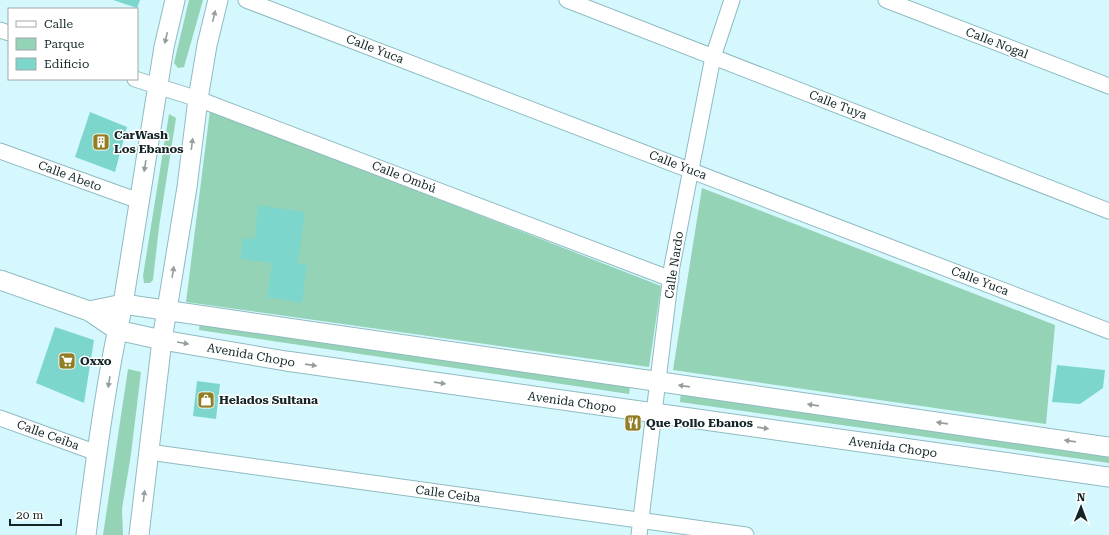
<svg xmlns="http://www.w3.org/2000/svg" width="1109" height="535" viewBox="0 0 1109 535" font-family="'Roboto Serif',serif">
<rect width="100%" height="100%" fill="#d4f8fd"/>
<g fill="#94d3b5">
<path d="M 189,0 L 203,0 L 184,67 L 178,68 L 174,63 Z"/>
<path d="M 210,110 L 661,286 L 649,367 L 186,302 Z"/>
<path d="M 169,114 L 176,118 L 159,227 L 153,280 L 150,283 L 144,283 L 143,276 Z"/>
<path d="M 702,188 L 1055,325 L 1046,424 L 673,370 Z"/>
<path d="M 200,322 L 631,382 L 629,394 L 199,330 Z"/>
<path d="M 128,369 L 141,372 L 131,454 L 122,509 L 123,535 L 103,535 Z"/>
<path d="M 681,391 L 1109,451 L 1109,463 L 680,402 Z"/>
</g>
<g fill="#7dd6cc">
<path d="M 113,0 L 140,0 L 137,8 Z"/>
<path d="M 90,112 L 127,127 L 115,172 L 75,157 Z"/>
<path d="M 258,205 L 305,212 L 298,264 L 307,265 L 302,303 L 267,297 L 272,263 L 240,259 L 243,238 L 255,239 Z"/>
<path d="M 55,327 L 94,340 L 84,403 L 36,383 Z"/>
<path d="M 1057,365 L 1105,370 L 1103,388 L 1080,404 L 1052,402 Z"/>
<path d="M 197,381 L 220,384 L 216,419 L 193,416 Z"/>
</g>
<g fill="none" stroke-linecap="round" stroke-linejoin="round">
<g stroke="#90bbc2" stroke-width="17">
<g id="minor">
<path d="M 246,0 L 1109,331"/>
<path d="M 567,0 L 1109,211"/>
<path d="M 886,0 L 1109,86"/>
<path d="M 0,30 L 9,33"/>
<path d="M 135,79 L 198,99 L 671,279"/>
<path d="M 0,151 L 139,201"/>
<path d="M 0,418 L 97,453"/>
<path d="M 149,452 L 746,535"/>
<path d="M 639,535 L 672,266 L 713,57 L 732,0"/>
</g>
</g>
<g stroke="#90bbc2" stroke-width="21">
<g id="tertiary">
<path d="M 0,280 L 89,311 L 117,330 L 162,340 L 286,361 L 1109,477"/>
<path d="M 89,311 L 123,304 L 1109,447"/>
<path d="M 86,535 C 96,458 106,380 123,304 L 164,47 L 175,0"/>
<path d="M 139,535 L 162,340 L 187,187 L 198,99 L 207,45 L 218,0"/>
</g>
</g>
<use href="#minor" stroke="#fff" stroke-width="15"/>
<use href="#tertiary" stroke="#fff" stroke-width="19"/>
</g>
<defs><path id="oneway-solid" d="M-6-.8H1V-3.2L6.5 0L1 3.2V.8H-6Z"/></defs>
<g fill="#959d9e">
<use href="#oneway-solid" transform="translate(214 16) rotate(-77)"/>
<use href="#oneway-solid" transform="translate(166 38) rotate(103)"/>
<use href="#oneway-solid" transform="translate(192 144) rotate(-83)"/>
<use href="#oneway-solid" transform="translate(145 166) rotate(99)"/>
<use href="#oneway-solid" transform="translate(173 272) rotate(-81)"/>
<use href="#oneway-solid" transform="translate(183 343) rotate(10)"/>
<use href="#oneway-solid" transform="translate(311 365) rotate(8)"/>
<use href="#oneway-solid" transform="translate(109 382) rotate(99)"/>
<use href="#oneway-solid" transform="translate(440 383) rotate(8)"/>
<use href="#oneway-solid" transform="translate(684 386) rotate(-172)"/>
<use href="#oneway-solid" transform="translate(813 405) rotate(-172)"/>
<use href="#oneway-solid" transform="translate(942 423) rotate(-172)"/>
<use href="#oneway-solid" transform="translate(763 428) rotate(8)"/>
<use href="#oneway-solid" transform="translate(1070 441) rotate(-172)"/>
<use href="#oneway-solid" transform="translate(144 496) rotate(-83)"/>
</g>
<defs>
<g id="building-square" transform="scale(0.9)"><rect x="-9" y="-9" width="18" height="18" rx="4" fill="#917d24" stroke="#fff"/><path d="M-4-6H4V6H1V3H-1V6H-4ZM-2.5-4.3h1.7v1.8h-1.7ZM.8-4.3h1.7v1.8H.8ZM-2.5-1h1.7V.8h-1.7ZM.8-1h1.7V.8H.8Z" fill="#fff"/></g>
<g id="supermarket-square" transform="scale(0.9)"><rect x="-9" y="-9" width="18" height="18" rx="4" fill="#917d24" stroke="#fff"/><path d="M-6-5.5h2.5l.6 2H6L4.5 2H-2.5L-4.4-4H-6ZM-1.5 3.2a1.3 1.3 0 1 0 .1 0ZM3 3.2a1.3 1.3 0 1 0 .1 0Z" fill="#fff"/></g>
<g id="shop-square" transform="scale(0.9)"><rect x="-9" y="-9" width="18" height="18" rx="4" fill="#917d24" stroke="#fff"/><path d="M-5-2.5h2.3a2.7 3.5 0 0 1 5.4 0H5L5.5 6h-11ZM-1.5-2.5h3a1.5 2.3 0 0 0-3 0Z" fill="#fff"/></g>
<g id="restaurant-square" transform="scale(0.9)"><rect x="-9" y="-9" width="18" height="18" rx="4" fill="#917d24" stroke="#fff"/><path d="M-5-6h1v4h1v-4h1v4h1v-4h1v5L-1.5 .5V6h-2V.5L-5-1ZM5-6V6H3V1.5H1.5Q1.5-4 5-6Z" fill="#fff"/></g>
</defs>
<g fill-rule="evenodd">
<use href="#building-square" x="101" y="142"/>
<use href="#supermarket-square" x="67" y="361"/>
<use href="#shop-square" x="206" y="400"/>
<use href="#restaurant-square" x="633" y="423"/>
</g>
<g text-anchor="middle" dominant-baseline="central" stroke-width="3" stroke-linejoin="round" paint-order="stroke">
<g font-size="12" fill="#132527" stroke="#fff">
<text transform="translate(997 43) rotate(21)">Calle Nogal</text>
<text transform="translate(375 49) rotate(21)">Calle Yuca</text>
<text transform="translate(838 105) rotate(21)">Calle Tuya</text>
<text transform="translate(678 165) rotate(21)">Calle Yuca</text>
<text transform="translate(70 176) rotate(20)">Calle Abeto</text>
<text transform="translate(404 177) rotate(21)">Calle Ombú</text>
<text transform="translate(674 265) rotate(-81)">Calle Nardo</text>
<text transform="translate(980 281) rotate(21)">Calle Yuca</text>
<text transform="translate(251 355) rotate(10)">Avenida Chopo</text>
<text transform="translate(572 402) rotate(8)">Avenida Chopo</text>
<text transform="translate(48 435) rotate(20)">Calle Ceiba</text>
<text transform="translate(893 447) rotate(8)">Avenida Chopo</text>
<text transform="translate(448 494) rotate(8)">Calle Ceiba</text>
</g>
<g font-size="12" font-weight="bold" fill="#132527" stroke="#fff" text-anchor="start">
<text x="114" y="135">CarWash<tspan x="114" dy="14">Los Ebanos</tspan></text>
<text x="80" y="361">Oxxo</text>
<text x="219" y="400">Helados Sultana</text>
<text x="646" y="423">Que Pollo Ebanos</text>
</g>
</g>
<rect x="8" y="8" width="130" height="72" fill="#ffffff" stroke="#a1a8a9"/>
<rect x="16" y="21" width="20" height="6" fill="#ffffff" stroke="#a1a8a9"/>
<text x="44" y="28" font-size="12" fill="#132527">Calle</text>
<rect x="16" y="38" width="20" height="12" fill="#94d3b5" stroke="#a1a8a9"/>
<text x="44" y="48" font-size="12" fill="#132527">Parque</text>
<rect x="16" y="58" width="20" height="12" fill="#7dd6cc" stroke="#a1a8a9"/>
<text x="44" y="68" font-size="12" fill="#132527">Edificio</text>
<g transform="translate(1081 507) rotate(1)" stroke="#ffffff" stroke-width="3" paint-order="stroke">
<path d="M0-3L7 15L0 10L-7 15Z" fill="#132527"/>
<text y="-6" font-size="11" font-weight="bold" text-anchor="middle" fill="#132527">N</text>
</g>
<path d="M10 519v6h51v-6" fill="none" stroke="#132527" stroke-width="2"/>
<text x="16" y="519" font-size="12" fill="#132527" stroke="#ffffff" stroke-width="3" paint-order="stroke">20 m</text>
</svg>
